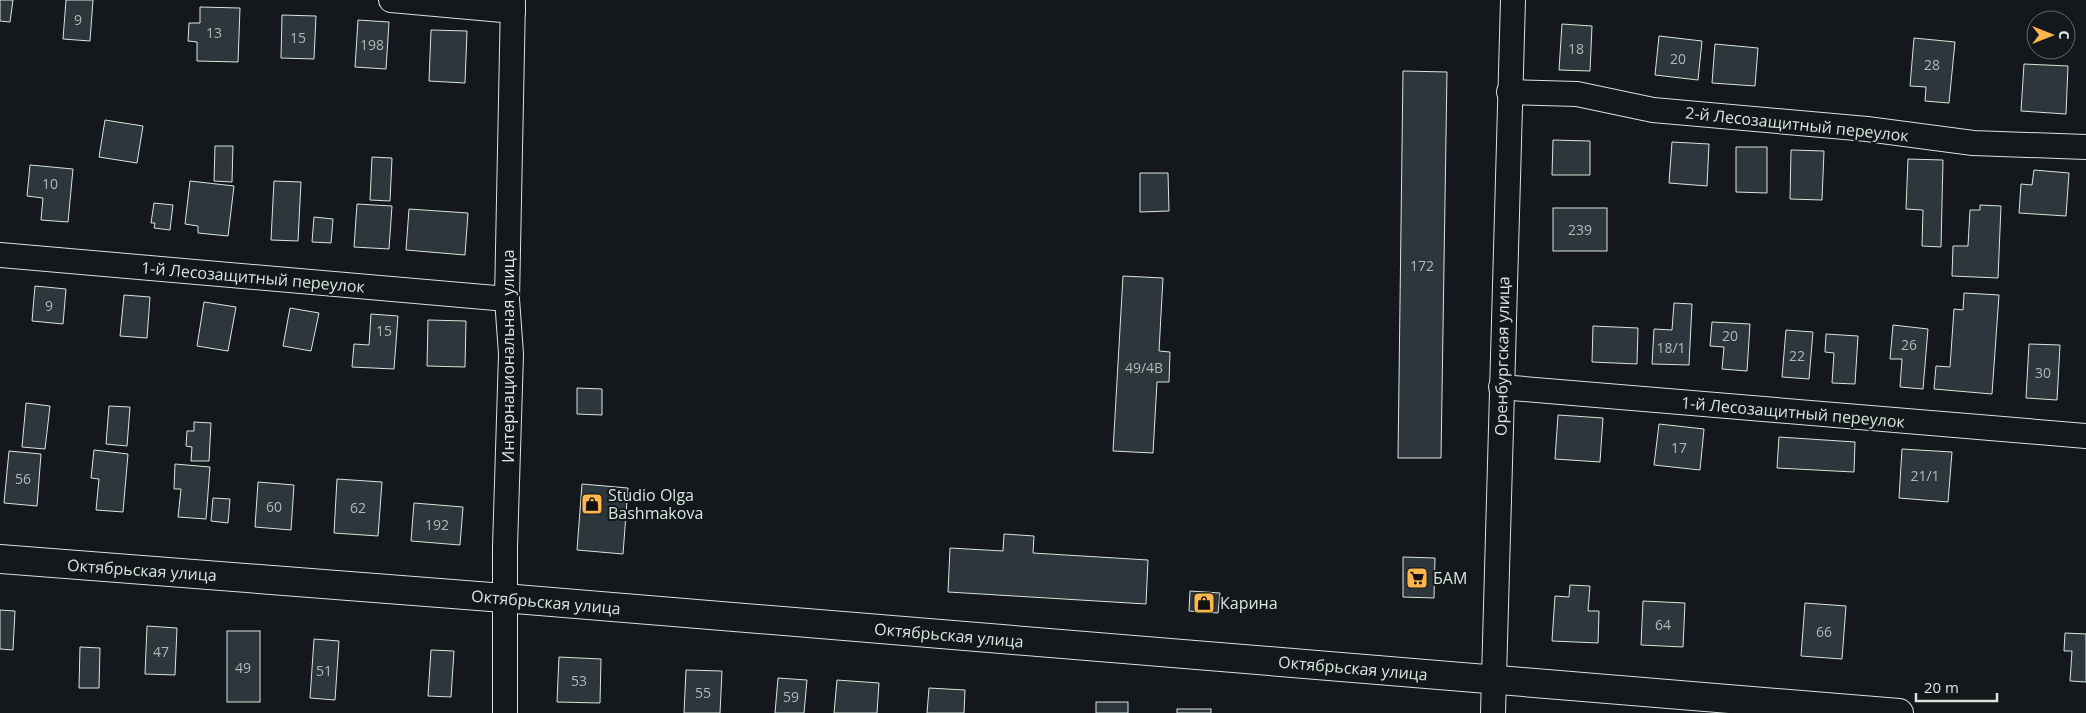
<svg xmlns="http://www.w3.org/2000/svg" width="2086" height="713" viewBox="0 0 2086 713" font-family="'Open Sans',sans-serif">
<rect width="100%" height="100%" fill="#14181c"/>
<g fill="#2c363c" stroke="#d8e6dc">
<path d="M 0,0 L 13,0 L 10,22 L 0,21 Z"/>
<path d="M 66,0 L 93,0 L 90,41 L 63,39 Z"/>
<path d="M 200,7 L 240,8 L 238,62 L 197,61 L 197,42 L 188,41 L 189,23 L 200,23 Z"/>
<path d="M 282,15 L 316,16 L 314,59 L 281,58 Z"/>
<path d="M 358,20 L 389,22 L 386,69 L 355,67 Z"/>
<path d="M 1562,24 L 1592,26 L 1590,71 L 1559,70 Z"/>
<path d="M 431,30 L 467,31 L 465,83 L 429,81 Z"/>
<path d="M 1659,36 L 1702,41 L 1698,80 L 1655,75 Z"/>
<path d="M 1914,38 L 1955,42 L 1949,103 L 1925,101 L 1926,87 L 1910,86 Z"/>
<path d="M 1715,44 L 1758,48 L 1755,86 L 1712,83 Z"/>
<path d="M 2024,64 L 2068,66 L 2066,114 L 2021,111 Z"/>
<path d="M 1403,71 L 1447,72 L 1441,458 L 1398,458 Z"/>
<path d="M 105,120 L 143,126 L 137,163 L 99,157 Z"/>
<path d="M 1553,140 L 1590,141 L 1590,175 L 1552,175 Z"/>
<path d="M 1672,142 L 1709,144 L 1707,186 L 1669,183 Z"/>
<path d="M 215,146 L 233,146 L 232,182 L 214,181 Z"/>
<path d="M 1736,147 L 1767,147 L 1767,193 L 1736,192 Z"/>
<path d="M 1791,150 L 1824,151 L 1822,200 L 1790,199 Z"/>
<path d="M 372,157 L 392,158 L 390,201 L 370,200 Z"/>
<path d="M 1908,159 L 1943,160 L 1941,247 L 1922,246 L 1923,210 L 1906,209 Z"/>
<path d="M 30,165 L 73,169 L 68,222 L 41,220 L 43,198 L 27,196 Z"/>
<path d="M 2034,170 L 2069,173 L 2066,216 L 2019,213 L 2021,184 L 2032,185 Z"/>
<path d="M 1140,173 L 1168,173 L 1169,211 L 1140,212 Z"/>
<path d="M 190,181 L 234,186 L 228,236 L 198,233 L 198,226 L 185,224 Z"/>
<path d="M 274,181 L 301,182 L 298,241 L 271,240 Z"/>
<path d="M 154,203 L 173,205 L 170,230 L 154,228 L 155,223 L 151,223 Z"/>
<path d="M 357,204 L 392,206 L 389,249 L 354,247 Z"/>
<path d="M 1980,205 L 2001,206 L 1998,278 L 1952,276 L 1953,246 L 1968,246 L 1970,210 L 1980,210 Z"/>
<rect x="1553" y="208" width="54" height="43"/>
<path d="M 409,209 L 468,213 L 465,255 L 406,250 Z"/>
<path d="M 314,217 L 333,219 L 331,243 L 312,242 Z"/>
<path d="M 1123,276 L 1163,278 L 1159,351 L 1170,352 L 1169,382 L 1157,382 L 1153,453 L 1113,451 Z"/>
<path d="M 35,286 L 66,289 L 63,324 L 32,321 Z"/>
<path d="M 1964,293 L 1999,295 L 1992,394 L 1934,389 L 1936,366 L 1950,367 L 1954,309 L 1963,310 Z"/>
<path d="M 124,295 L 150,297 L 147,338 L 120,336 Z"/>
<path d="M 204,302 L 236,307 L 228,351 L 197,346 Z"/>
<path d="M 1674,303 L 1692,304 L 1689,365 L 1652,364 L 1654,329 L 1672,330 Z"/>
<path d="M 290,308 L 319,313 L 311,351 L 283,346 Z"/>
<path d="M 371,314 L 398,316 L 394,369 L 352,367 L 354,344 L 369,345 Z"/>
<path d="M 428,320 L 466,321 L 465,367 L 427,366 Z"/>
<path d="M 1712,322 L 1750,324 L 1747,371 L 1722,369 L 1724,347 L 1710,346 Z"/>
<path d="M 1893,325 L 1928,329 L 1923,389 L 1900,387 L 1902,359 L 1890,359 Z"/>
<path d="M 1593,326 L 1638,328 L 1637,364 L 1592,362 Z"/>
<path d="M 1786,330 L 1813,332 L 1809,379 L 1782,377 Z"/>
<path d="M 1826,334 L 1858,336 L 1855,384 L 1832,383 L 1834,353 L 1825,352 Z"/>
<path d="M 2029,344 L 2060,345 L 2057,400 L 2026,398 Z"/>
<path d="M 577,388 L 602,389 L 602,415 L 577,414 Z"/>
<path d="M 26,403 L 50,406 L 45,449 L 22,447 Z"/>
<path d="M 109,406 L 130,407 L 127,446 L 106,444 Z"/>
<path d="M 1558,415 L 1603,418 L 1600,462 L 1555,459 Z"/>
<path d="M 194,422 L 211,423 L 209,461 L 191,461 L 192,447 L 186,446 L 187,431 L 194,431 Z"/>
<path d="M 1659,424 L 1704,429 L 1700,470 L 1654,465 Z"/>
<path d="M 1779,437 L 1855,442 L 1854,472 L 1777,468 Z"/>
<path d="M 1902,449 L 1952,452 L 1948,502 L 1899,498 Z"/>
<path d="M 94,450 L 128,454 L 123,512 L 96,510 L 99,479 L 91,478 Z"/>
<path d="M 9,451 L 41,454 L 37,506 L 4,503 Z"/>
<path d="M 175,464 L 210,467 L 206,519 L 178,517 L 181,489 L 174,489 Z"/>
<path d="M 337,479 L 382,482 L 378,536 L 334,533 Z"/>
<path d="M 258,482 L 294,485 L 291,530 L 255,527 Z"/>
<path d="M 582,484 L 628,488 L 623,554 L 577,550 Z"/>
<path d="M 213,498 L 230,499 L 228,523 L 211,521 Z"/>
<path d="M 414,503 L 463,507 L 460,545 L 411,541 Z"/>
<path d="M 1004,534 L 1034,536 L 1033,553 L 1148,560 L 1146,604 L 948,592 L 950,548 L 1003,551 Z"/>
<path d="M 1403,557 L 1435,558 L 1434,598 L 1403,597 Z"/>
<path d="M 1570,585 L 1590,586 L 1588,611 L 1599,611 L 1598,643 L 1552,641 L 1555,596 L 1569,597 Z"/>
<path d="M 1190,591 L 1220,593 L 1218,613 L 1189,611 Z"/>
<path d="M 1643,601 L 1685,603 L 1683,647 L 1641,645 Z"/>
<path d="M 1805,603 L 1846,606 L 1842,659 L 1801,656 Z"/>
<path d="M 0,610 L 15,611 L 13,650 L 0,649 Z"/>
<path d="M 147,626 L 177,628 L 175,675 L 145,674 Z"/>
<rect x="227" y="631" width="33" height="71"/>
<path d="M 2065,633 L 2086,634 L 2086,682 L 2070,681 L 2072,651 L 2064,651 Z"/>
<path d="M 314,639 L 339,641 L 335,700 L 310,698 Z"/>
<path d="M 80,647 L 100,648 L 99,688 L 79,688 Z"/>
<path d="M 431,650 L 454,651 L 451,697 L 428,696 Z"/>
<path d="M 559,657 L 601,659 L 600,703 L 557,702 Z"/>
<path d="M 686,670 L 722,671 L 720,713 L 684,713 Z"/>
<path d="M 778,678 L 807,680 L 804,713 L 775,713 Z"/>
<path d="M 837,680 L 879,683 L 877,713 L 834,713 Z"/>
<path d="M 929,688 L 965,690 L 964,713 L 927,713 Z"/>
<rect x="1096" y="702" width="32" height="11"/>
<rect x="1177" y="709" width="34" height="4"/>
</g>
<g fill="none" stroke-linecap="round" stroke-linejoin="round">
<g stroke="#d8e6dc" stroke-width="26">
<g id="minor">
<path d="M 391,0 L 513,11"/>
<path d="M 1509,92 L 1577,94 L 1653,110 L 1867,129 L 1973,143 L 2086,147"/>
<path d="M 0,255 L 507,299"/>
<path d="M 1501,387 L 2086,436"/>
<path d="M 505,713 L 505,547 L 511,354 L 507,299 L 513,0"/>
<path d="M 1493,713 L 1513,0"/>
</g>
</g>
<g stroke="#d8e6dc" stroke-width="30">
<path id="tertiary" d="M 0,559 L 504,598 L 1899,713"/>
</g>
<use href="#minor" stroke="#14181c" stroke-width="24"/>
<use href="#tertiary" stroke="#14181c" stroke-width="28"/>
</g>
<defs>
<g id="shop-square" transform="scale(1.125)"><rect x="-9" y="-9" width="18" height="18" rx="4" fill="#ffb74d" stroke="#14181c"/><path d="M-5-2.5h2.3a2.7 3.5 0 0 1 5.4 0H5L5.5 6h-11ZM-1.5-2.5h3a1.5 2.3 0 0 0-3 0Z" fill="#111"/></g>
<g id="supermarket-square" transform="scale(1.125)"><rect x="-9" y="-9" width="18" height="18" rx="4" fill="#ffb74d" stroke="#14181c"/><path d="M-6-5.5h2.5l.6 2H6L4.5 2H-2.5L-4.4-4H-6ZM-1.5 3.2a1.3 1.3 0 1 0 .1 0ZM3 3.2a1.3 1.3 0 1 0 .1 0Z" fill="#111"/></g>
</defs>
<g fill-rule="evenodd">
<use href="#shop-square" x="592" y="504"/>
<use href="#supermarket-square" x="1417" y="578"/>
<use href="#shop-square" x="1204" y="603"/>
</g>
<g text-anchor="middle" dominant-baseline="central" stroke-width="4" stroke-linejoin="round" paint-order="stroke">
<g font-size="14" fill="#adbab4">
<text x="78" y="19">9</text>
<text x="214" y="32">13</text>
<text x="298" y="37">15</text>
<text x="372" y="44">198</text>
<text x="1576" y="48">18</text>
<text x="1678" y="58">20</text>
<text x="1932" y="64">28</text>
<text x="50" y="183">10</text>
<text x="1580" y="229">239</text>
<text x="1422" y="265">172</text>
<text x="49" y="305">9</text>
<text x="384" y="330">15</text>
<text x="1730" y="335">20</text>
<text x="1909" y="344">26</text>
<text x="1671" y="347">18/1</text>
<text x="1797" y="355">22</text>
<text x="1144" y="367">49/4В</text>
<text x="2043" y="372">30</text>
<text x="1679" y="447">17</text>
<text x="1925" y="475">21/1</text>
<text x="23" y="478">56</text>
<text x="274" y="506">60</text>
<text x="358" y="507">62</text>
<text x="437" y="524">192</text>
<text x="1663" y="624">64</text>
<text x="1824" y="631">66</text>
<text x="161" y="651">47</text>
<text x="243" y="667">49</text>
<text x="324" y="670">51</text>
<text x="579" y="680">53</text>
<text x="703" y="692">55</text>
<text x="791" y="696">59</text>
</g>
<g font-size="16" fill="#d8e6dc" stroke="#14181c">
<text transform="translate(1797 124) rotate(6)">2-й Лесозащитный переулок</text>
<text transform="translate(253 277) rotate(5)">1-й Лесозащитный переулок</text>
<text transform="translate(508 356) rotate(-90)">Интернациональная улица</text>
<text transform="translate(1502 356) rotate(-89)">Оренбургская улица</text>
<text transform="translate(1793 412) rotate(5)">1-й Лесозащитный переулок</text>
<text transform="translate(142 570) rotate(4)">Октябрьская улица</text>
<text transform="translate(546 602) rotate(5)">Октябрьская улица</text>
<text transform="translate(949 635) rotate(5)">Октябрьская улица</text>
<text transform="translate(1353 668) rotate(5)">Октябрьская улица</text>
</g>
<g font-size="16" fill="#d8e6dc" stroke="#14181c" text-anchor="start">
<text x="608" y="495">Studio Olga<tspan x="608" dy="18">Bashmakova</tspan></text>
<text x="1433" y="578">БАМ</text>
<text x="1220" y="603">Карина</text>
</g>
</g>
<g transform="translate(2051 35) rotate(90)"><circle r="24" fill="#14181c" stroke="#626a69"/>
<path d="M0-4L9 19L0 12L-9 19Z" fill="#ffb74d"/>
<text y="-8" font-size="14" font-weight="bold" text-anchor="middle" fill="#d8e6dc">С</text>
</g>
<path d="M1916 693v8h81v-8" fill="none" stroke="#d8e6dc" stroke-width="2.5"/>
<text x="1924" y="693" font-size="15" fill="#d8e6dc" stroke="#14181c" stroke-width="4" paint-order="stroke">20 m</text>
</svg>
